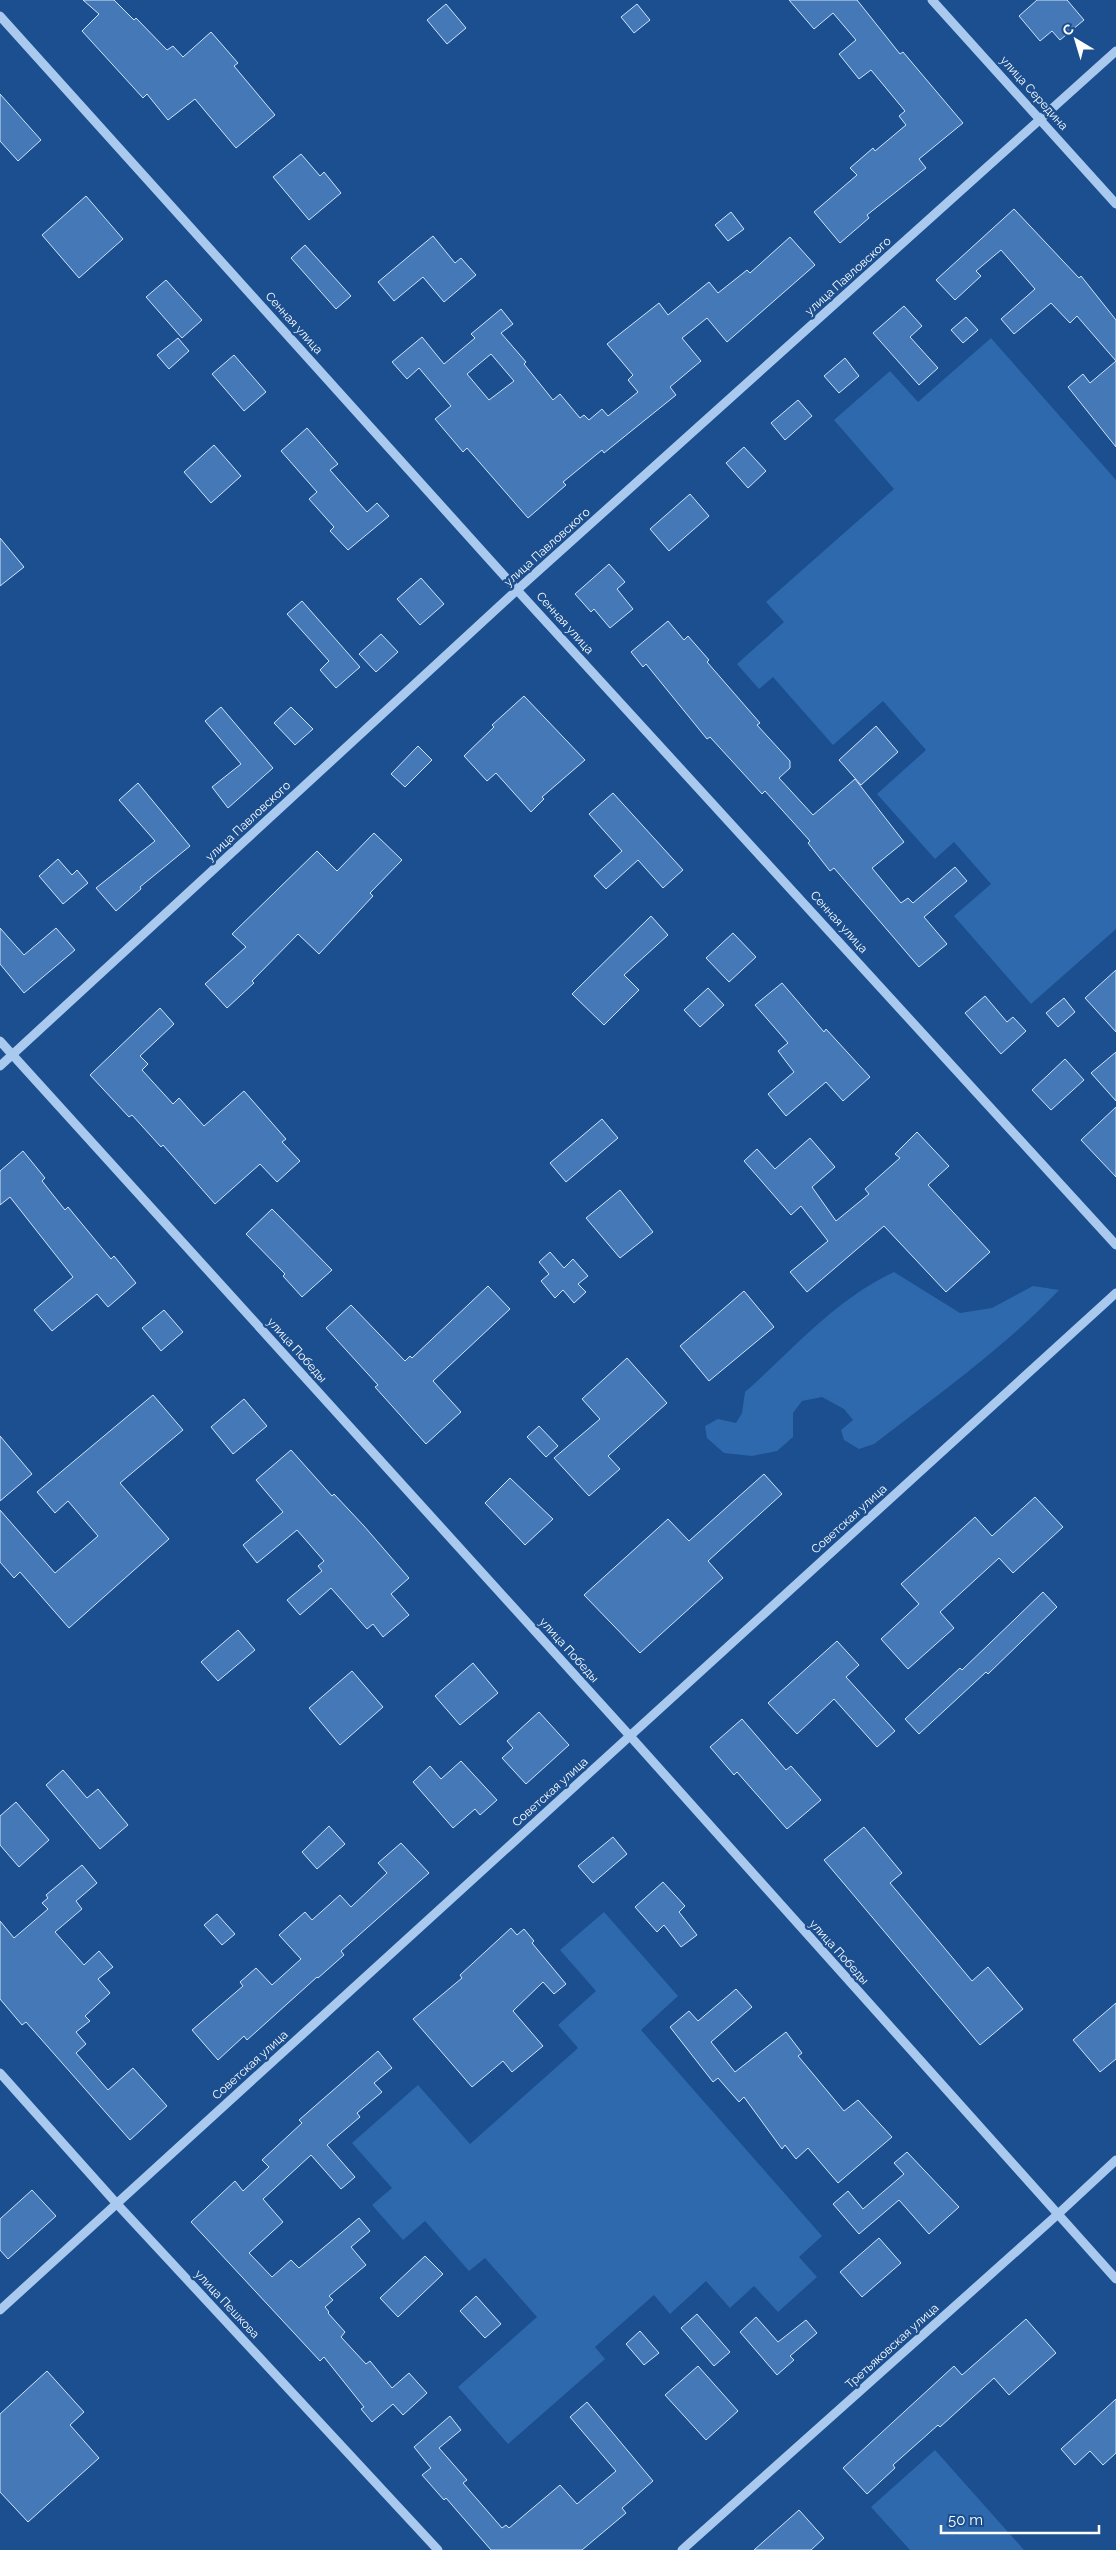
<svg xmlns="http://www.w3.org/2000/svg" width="1116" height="2550" viewBox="0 0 1116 2550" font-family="Raleway,sans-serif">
<rect width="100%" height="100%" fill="#1b4f8f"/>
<g fill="#2e69ad">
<path d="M 991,338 L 1116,480 L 1116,929 L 1031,1004 L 954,916 L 991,884 L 954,842 L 935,859 L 877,794 L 926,750 L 883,701 L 833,745 L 773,677 L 759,689 L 737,664 L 784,622 L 766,602 L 894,489 L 834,420 L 890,371 L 918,402 Z"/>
<path d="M 894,1272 L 960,1313 L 992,1308 L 1033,1286 L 1059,1290 C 1004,1348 937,1395 874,1444 L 859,1449 L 844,1440 L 841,1430 L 853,1420 L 844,1409 L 822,1397 L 802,1401 L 793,1413 L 793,1437 L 777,1451 L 752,1456 L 724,1453 L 707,1438 L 705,1426 L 718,1419 L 736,1423 L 742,1413 L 745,1392 C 795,1348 833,1301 894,1272 Z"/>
<path d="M 604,1912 L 678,1996 L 641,2030 L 822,2236 L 799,2257 L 817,2277 L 778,2312 L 754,2286 L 730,2308 L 706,2281 L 670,2314 L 654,2295 L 595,2347 L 605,2359 L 508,2444 L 458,2387 L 537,2317 L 485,2258 L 469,2271 L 425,2221 L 403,2240 L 372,2205 L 392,2188 L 352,2143 L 418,2085 L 470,2144 L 578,2048 L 558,2025 L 596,1991 L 560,1950 Z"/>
<path d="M 935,2450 L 1024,2550 L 910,2550 L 871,2507 Z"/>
</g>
<g fill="#4478b7" stroke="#cfe3fa" fill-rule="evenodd">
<path d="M 83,0 L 114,0 L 134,20 L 136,18 L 167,50 L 173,46 L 183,57 L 211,32 L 238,63 L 234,66 L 275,115 L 236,148 L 195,99 L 168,120 L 147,94 L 143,98 L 82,31 L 99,14 Z"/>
<path d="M 789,0 L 857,0 L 900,54 L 903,52 L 963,123 L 919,159 L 926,168 L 867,215 L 869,218 L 840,243 L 814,212 L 857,175 L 850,168 L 873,148 L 875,151 L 906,125 L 899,116 L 905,111 L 871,70 L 859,79 L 839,54 L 856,40 L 833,13 L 814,29 Z"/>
<path d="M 1037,0 L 1067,0 L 1084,20 L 1060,40 L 1052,31 L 1040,41 L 1019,16 Z"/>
<path d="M 446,4 L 466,28 L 447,44 L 427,20 Z"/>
<path d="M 637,4 L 650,20 L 634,33 L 621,17 Z"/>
<path d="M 0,94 L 41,140 L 18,161 L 0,141 Z"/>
<path d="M 301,154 L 320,176 L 324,172 L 341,193 L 309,220 L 273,177 Z"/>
<path d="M 86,196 L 123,239 L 79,278 L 42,235 Z"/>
<path d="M 1014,209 L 1079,278 L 1081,276 L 1116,320 L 1116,447 L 1068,387 L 1083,374 L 1090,383 L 1116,361 L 1077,316 L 1070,323 L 1051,303 L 1014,334 L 1001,319 L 1035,289 L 1001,250 L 976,271 L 981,276 L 955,300 L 936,280 Z"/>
<path d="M 731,212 L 744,229 L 728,241 L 715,225 Z"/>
<path d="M 433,236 L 455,263 L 461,258 L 476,275 L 444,302 L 423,277 L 394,301 L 378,282 Z"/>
<path d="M 790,237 L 815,265 L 727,342 L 707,318 L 682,338 L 701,361 L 670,387 L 676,395 L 604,453 L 602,450 L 563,482 L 566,485 L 528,518 L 467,448 L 463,452 L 435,419 L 451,406 L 419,368 L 407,379 L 392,362 L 422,337 L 444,364 L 475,338 L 471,334 L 501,309 L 513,324 L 501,333 L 526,362 L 524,364 L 553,400 L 560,394 L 580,418 L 584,415 L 589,420 L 602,409 L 608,416 L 638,392 L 628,380 L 633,375 L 607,344 L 659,303 L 668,315 L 709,282 L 718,293 L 747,270 L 750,273 ZM 491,354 L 514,381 L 489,400 L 467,374 Z"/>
<path d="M 305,245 L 351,296 L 336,309 L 291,258 Z"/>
<path d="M 166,280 L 202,320 L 182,338 L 146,297 Z"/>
<path d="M 904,306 L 922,326 L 910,337 L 938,368 L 919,385 L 873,333 Z"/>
<path d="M 966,317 L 978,330 L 963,343 L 951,330 Z"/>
<path d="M 178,338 L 189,351 L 169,369 L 157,355 Z"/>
<path d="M 234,355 L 266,392 L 244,411 L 212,374 Z"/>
<path d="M 845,358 L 859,376 L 839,393 L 824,376 Z"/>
<path d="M 798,400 L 812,416 L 785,440 L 771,423 Z"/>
<path d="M 307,428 L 338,464 L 330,470 L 367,512 L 377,503 L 389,516 L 348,550 L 330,531 L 334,527 L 309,499 L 317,492 L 281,451 Z"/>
<path d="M 214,445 L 241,476 L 211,503 L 184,472 Z"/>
<path d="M 744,447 L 766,471 L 748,488 L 726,463 Z"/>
<path d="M 690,494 L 709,516 L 669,551 L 650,529 Z"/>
<path d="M 0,538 L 24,567 L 0,586 Z"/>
<path d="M 609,564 L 625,582 L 617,589 L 633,609 L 610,628 L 594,609 L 591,612 L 575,594 Z"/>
<path d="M 421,578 L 444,604 L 420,625 L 397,599 Z"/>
<path d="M 302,601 L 360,667 L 336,688 L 320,670 L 329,661 L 287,614 Z"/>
<path d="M 668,621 L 684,640 L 688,636 L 709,660 L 707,662 L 760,723 L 757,725 L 790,761 L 790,768 L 779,778 L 813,815 L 855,779 L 904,842 L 872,868 L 901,903 L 908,898 L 913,903 L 955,867 L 967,881 L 924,917 L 947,944 L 919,967 L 834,868 L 830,871 L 808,843 L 810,841 L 765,791 L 762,794 L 710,737 L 707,739 L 646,664 L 643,667 L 631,652 Z"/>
<path d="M 381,634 L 398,652 L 376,672 L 359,654 Z"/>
<path d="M 524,696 L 585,760 L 542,797 L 544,799 L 531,812 L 496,773 L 487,781 L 464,756 L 494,727 L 492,725 Z"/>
<path d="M 221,707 L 273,768 L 228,808 L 212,787 L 241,764 L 205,721 Z"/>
<path d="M 291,707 L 313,729 L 295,745 L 274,723 Z"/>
<path d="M 876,726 L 898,752 L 861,785 L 839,760 Z"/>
<path d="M 418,746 L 432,760 L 405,787 L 391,774 Z"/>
<path d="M 138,783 L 190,846 L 140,887 L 141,889 L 116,911 L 96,888 L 155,841 L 119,800 Z"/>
<path d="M 613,793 L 683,870 L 663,888 L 638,860 L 606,889 L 594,876 L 622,851 L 589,814 Z"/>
<path d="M 374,833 L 402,860 L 370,893 L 373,896 L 319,954 L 298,934 L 252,981 L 254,983 L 227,1008 L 205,984 L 246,947 L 232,934 L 317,851 L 337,871 Z"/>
<path d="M 58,859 L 72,875 L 77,870 L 88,883 L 63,904 L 39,876 Z"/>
<path d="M 651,916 L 668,935 L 624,975 L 639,990 L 604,1025 L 572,994 Z"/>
<path d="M 0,928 L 24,955 L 56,928 L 75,950 L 24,993 L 0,964 Z"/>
<path d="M 733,933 L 756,957 L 729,982 L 706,958 Z"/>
<path d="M 1116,970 L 1116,1032 L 1085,998 Z"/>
<path d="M 782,983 L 824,1032 L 826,1029 L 870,1077 L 843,1101 L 826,1082 L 786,1116 L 768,1094 L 794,1072 L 778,1051 L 788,1043 L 755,1005 Z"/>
<path d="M 708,988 L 724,1005 L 700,1027 L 684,1010 Z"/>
<path d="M 985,996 L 1007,1022 L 1013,1017 L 1026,1031 L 1001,1054 L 965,1013 Z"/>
<path d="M 1064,998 L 1075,1012 L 1058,1027 L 1046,1013 Z"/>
<path d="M 160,1008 L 174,1024 L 140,1056 L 148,1064 L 142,1070 L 173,1104 L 179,1098 L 204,1126 L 244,1091 L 286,1139 L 282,1142 L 300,1161 L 277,1182 L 260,1164 L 215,1204 L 163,1145 L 161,1147 L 132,1115 L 129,1117 L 90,1075 Z"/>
<path d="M 1116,1052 L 1116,1101 L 1091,1073 Z"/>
<path d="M 1065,1059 L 1084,1080 L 1051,1110 L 1032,1090 Z"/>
<path d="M 1116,1107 L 1116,1177 L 1081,1140 Z"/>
<path d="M 602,1119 L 618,1138 L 566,1182 L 550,1163 Z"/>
<path d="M 917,1132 L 949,1166 L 928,1185 L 990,1252 L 946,1292 L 884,1226 L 807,1292 L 790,1272 L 828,1241 L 801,1206 L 791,1215 L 744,1161 L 757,1149 L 775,1169 L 810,1138 L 835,1167 L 812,1187 L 836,1221 L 869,1194 L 865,1189 L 900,1158 L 895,1154 Z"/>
<path d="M 23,1151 L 45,1178 L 42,1181 L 65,1210 L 68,1207 L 111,1259 L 114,1256 L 136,1283 L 108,1307 L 97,1294 L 52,1331 L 34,1310 L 73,1277 L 10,1197 L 0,1205 L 0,1171 Z"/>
<path d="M 620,1190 L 653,1232 L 620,1258 L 586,1218 Z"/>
<path d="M 272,1209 L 332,1270 L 302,1297 L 283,1276 L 285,1274 L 246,1234 Z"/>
<path d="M 550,1252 L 564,1268 L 573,1259 L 588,1276 L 578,1284 L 586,1292 L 574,1303 L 563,1290 L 555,1298 L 541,1281 L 549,1274 L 539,1262 Z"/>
<path d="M 488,1286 L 510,1309 L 433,1381 L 461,1412 L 426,1444 L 375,1387 L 378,1385 L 326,1328 L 351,1305 L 405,1361 L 410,1356 L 412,1358 Z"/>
<path d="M 744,1291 L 774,1327 L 709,1381 L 680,1346 Z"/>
<path d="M 164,1310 L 183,1332 L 161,1351 L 142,1328 Z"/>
<path d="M 627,1358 L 667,1403 L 608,1456 L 620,1469 L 589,1496 L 554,1458 L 600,1419 L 582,1399 Z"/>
<path d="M 153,1395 L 183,1430 L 120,1483 L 169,1539 L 69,1628 L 20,1572 L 14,1578 L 0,1562 L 0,1510 L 55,1573 L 98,1536 L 68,1501 L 55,1513 L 37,1492 Z"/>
<path d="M 244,1399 L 267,1426 L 233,1454 L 211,1427 Z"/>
<path d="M 539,1426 L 558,1446 L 546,1457 L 527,1437 Z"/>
<path d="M 0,1436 L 32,1474 L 0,1501 Z"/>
<path d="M 291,1450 L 332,1496 L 334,1494 L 364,1526 L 409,1578 L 391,1594 L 409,1615 L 383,1637 L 373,1624 L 367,1629 L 331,1588 L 300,1615 L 287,1600 L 322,1571 L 318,1566 L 324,1561 L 297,1530 L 257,1563 L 243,1545 L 283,1512 L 256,1480 Z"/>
<path d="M 764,1474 L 782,1494 L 708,1561 L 723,1578 L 640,1653 L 584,1595 L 668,1519 L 689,1541 Z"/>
<path d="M 510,1478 L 553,1519 L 525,1545 L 485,1503 Z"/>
<path d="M 1035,1497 L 1063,1527 L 1013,1573 L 999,1558 L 940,1612 L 954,1628 L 908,1669 L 881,1639 L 919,1604 L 901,1584 L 975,1517 L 992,1536 Z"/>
<path d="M 1043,1592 L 1057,1607 L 988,1674 L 986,1672 L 919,1734 L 905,1719 L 960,1668 L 962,1670 Z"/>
<path d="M 238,1630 L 255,1650 L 218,1681 L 201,1662 Z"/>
<path d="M 837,1641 L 859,1665 L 846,1677 L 895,1731 L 877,1747 L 834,1699 L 797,1734 L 768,1703 Z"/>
<path d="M 473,1663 L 498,1693 L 460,1725 L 435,1696 Z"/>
<path d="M 352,1671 L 383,1707 L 340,1745 L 309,1708 Z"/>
<path d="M 539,1712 L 569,1745 L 526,1784 L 502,1758 L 513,1748 L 507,1741 Z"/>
<path d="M 742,1719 L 786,1770 L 791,1766 L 821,1800 L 787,1829 L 737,1772 L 734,1775 L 710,1747 Z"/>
<path d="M 461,1761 L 497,1800 L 480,1815 L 475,1809 L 453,1828 L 413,1782 L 430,1766 L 441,1779 Z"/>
<path d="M 63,1770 L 87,1798 L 98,1789 L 128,1825 L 100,1849 L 46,1785 Z"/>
<path d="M 16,1802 L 49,1840 L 19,1867 L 0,1845 L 0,1816 Z"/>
<path d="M 329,1826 L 345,1844 L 317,1869 L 302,1852 Z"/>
<path d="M 864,1827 L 902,1873 L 890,1883 L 972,1981 L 988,1967 L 1023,2009 L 980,2045 L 824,1860 Z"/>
<path d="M 613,1837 L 627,1854 L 593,1883 L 578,1866 Z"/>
<path d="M 401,1843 L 429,1873 L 341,1951 L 344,1955 L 318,1978 L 317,1977 L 247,2040 L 244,2036 L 218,2060 L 192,2030 L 243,1986 L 240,1982 L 256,1968 L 272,1985 L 301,1959 L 279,1935 L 305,1912 L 312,1920 L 340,1895 L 351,1907 L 387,1873 L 378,1863 Z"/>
<path d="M 82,1865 L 97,1883 L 76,1901 L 82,1909 L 55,1932 L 84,1965 L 99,1951 L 113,1967 L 98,1979 L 110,1993 L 85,2016 L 90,2021 L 76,2032 L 86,2044 L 76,2053 L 108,2090 L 133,2068 L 167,2106 L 130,2140 L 26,2022 L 22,2025 L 0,1999 L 0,1921 L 14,1938 L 48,1909 L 42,1903 L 48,1898 L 46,1895 Z"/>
<path d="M 663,1882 L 685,1906 L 679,1912 L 697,1935 L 681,1947 L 664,1925 L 657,1932 L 635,1907 Z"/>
<path d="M 217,1914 L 235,1934 L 222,1945 L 204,1925 Z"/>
<path d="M 511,1928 L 517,1935 L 524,1929 L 534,1941 L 532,1943 L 566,1984 L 554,1994 L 543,1982 L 513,2011 L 543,2046 L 512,2072 L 503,2061 L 472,2087 L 413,2019 L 462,1978 L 460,1975 Z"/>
<path d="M 736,1989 L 752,2007 L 711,2042 L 735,2072 L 786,2032 L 802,2053 L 798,2056 L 844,2111 L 858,2100 L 892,2137 L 838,2183 L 808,2148 L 796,2159 L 785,2145 L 782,2149 L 744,2097 L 739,2102 L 718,2078 L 713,2082 L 670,2027 L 689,2011 L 698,2021 Z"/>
<path d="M 1116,2003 L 1116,2059 L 1100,2072 L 1073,2040 Z"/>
<path d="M 378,2051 L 392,2068 L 374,2083 L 382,2092 L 357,2113 L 360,2117 L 327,2145 L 355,2177 L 341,2189 L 311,2155 L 263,2199 L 283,2222 L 249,2253 L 272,2277 L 291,2260 L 299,2268 L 359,2218 L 370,2231 L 351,2247 L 366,2265 L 329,2296 L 333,2300 L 325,2307 L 329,2312 L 328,2313 L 345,2332 L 341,2337 L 366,2364 L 370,2361 L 392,2388 L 409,2373 L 427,2393 L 403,2415 L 393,2404 L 372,2422 L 361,2409 L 364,2407 L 324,2357 L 320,2361 L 191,2222 L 235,2181 L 243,2191 L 269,2167 L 262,2160 L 302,2123 L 299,2120 Z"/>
<path d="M 907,2152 L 959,2207 L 929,2234 L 899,2200 L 859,2234 L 833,2204 L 848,2191 L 863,2209 L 904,2174 L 894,2163 Z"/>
<path d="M 32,2190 L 56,2216 L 8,2259 L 0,2250 L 0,2219 Z"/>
<path d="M 879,2238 L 901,2263 L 862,2297 L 840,2272 Z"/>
<path d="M 425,2256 L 443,2274 L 398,2317 L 380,2298 Z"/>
<path d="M 476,2296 L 501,2324 L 485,2338 L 460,2311 Z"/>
<path d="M 697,2314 L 730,2352 L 714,2366 L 681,2328 Z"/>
<path d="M 756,2317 L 778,2342 L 806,2320 L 817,2333 L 790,2356 L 794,2360 L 777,2375 L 740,2332 Z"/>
<path d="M 1026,2319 L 1056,2353 L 1009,2395 L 994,2378 L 940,2427 L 938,2425 L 893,2465 L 895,2468 L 867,2494 L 843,2468 L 954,2366 L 962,2375 Z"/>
<path d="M 640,2331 L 659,2353 L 644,2365 L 626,2344 Z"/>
<path d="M 698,2366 L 738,2411 L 706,2440 L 665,2395 Z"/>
<path d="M 47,2371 L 84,2412 L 70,2425 L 99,2458 L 28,2522 L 0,2492 L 0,2414 Z"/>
<path d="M 1116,2399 L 1116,2453 L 1103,2465 L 1090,2451 L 1075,2465 L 1061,2449 Z"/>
<path d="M 587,2402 L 653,2481 L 622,2508 L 626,2513 L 582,2550 L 491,2550 L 446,2498 L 444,2500 L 422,2475 L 431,2468 L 414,2447 L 450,2416 L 461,2430 L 439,2448 L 467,2480 L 463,2483 L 502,2528 L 506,2525 L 509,2528 L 560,2485 L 577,2504 L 616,2471 L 570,2417 Z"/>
<path d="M 799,2510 L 824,2538 L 811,2550 L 754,2550 Z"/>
</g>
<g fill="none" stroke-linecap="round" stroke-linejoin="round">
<g stroke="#a9c9ee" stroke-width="9">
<path d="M 932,0 L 1116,204"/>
<path d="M 0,16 L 517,590 L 1116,1245"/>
<path d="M 0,1041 L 630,1736 L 1116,2279"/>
<path d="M 0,1066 L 517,590 L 1116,51"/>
<path d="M 0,2073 L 117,2204 L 438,2550"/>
<path d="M 0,2310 L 1116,1293"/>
<path d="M 682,2550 L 1057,2215 L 1116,2160"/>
</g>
</g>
<g text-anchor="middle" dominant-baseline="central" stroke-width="5" stroke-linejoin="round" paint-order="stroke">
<g font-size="12" fill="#fff" stroke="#1b4f8f">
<text transform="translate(1034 93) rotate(48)">улица Середина</text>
<text transform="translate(848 276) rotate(-42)">улица Павловского</text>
<text transform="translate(294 323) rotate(48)">Сенная улица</text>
<text transform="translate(547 547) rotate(-42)">улица Павловского</text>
<text transform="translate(565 623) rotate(48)">Сенная улица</text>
<text transform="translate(248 821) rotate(-43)">улица Павловского</text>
<text transform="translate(839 922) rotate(48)">Сенная улица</text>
<text transform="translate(297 1350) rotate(48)">улица Победы</text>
<text transform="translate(849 1519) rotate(-42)">Советская улица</text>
<text transform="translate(569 1650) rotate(48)">улица Победы</text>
<text transform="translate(550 1792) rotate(-42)">Советская улица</text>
<text transform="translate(839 1952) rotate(48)">улица Победы</text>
<text transform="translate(250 2065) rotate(-42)">Советская улица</text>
<text transform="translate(227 2304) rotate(47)">улица Пешкова</text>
<text transform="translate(892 2346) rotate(-42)">Третьяковская улица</text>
</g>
</g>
<g transform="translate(1076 40) rotate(322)" stroke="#1b4f8f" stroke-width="4" paint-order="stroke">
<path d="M0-4L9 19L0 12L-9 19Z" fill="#ffffff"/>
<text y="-8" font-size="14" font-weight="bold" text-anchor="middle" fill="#ffffff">С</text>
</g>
<path d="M941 2525v8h158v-8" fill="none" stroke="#ffffff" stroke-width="2.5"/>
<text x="948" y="2525" font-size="15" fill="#ffffff" stroke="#1b4f8f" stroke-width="4" paint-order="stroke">50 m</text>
</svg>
